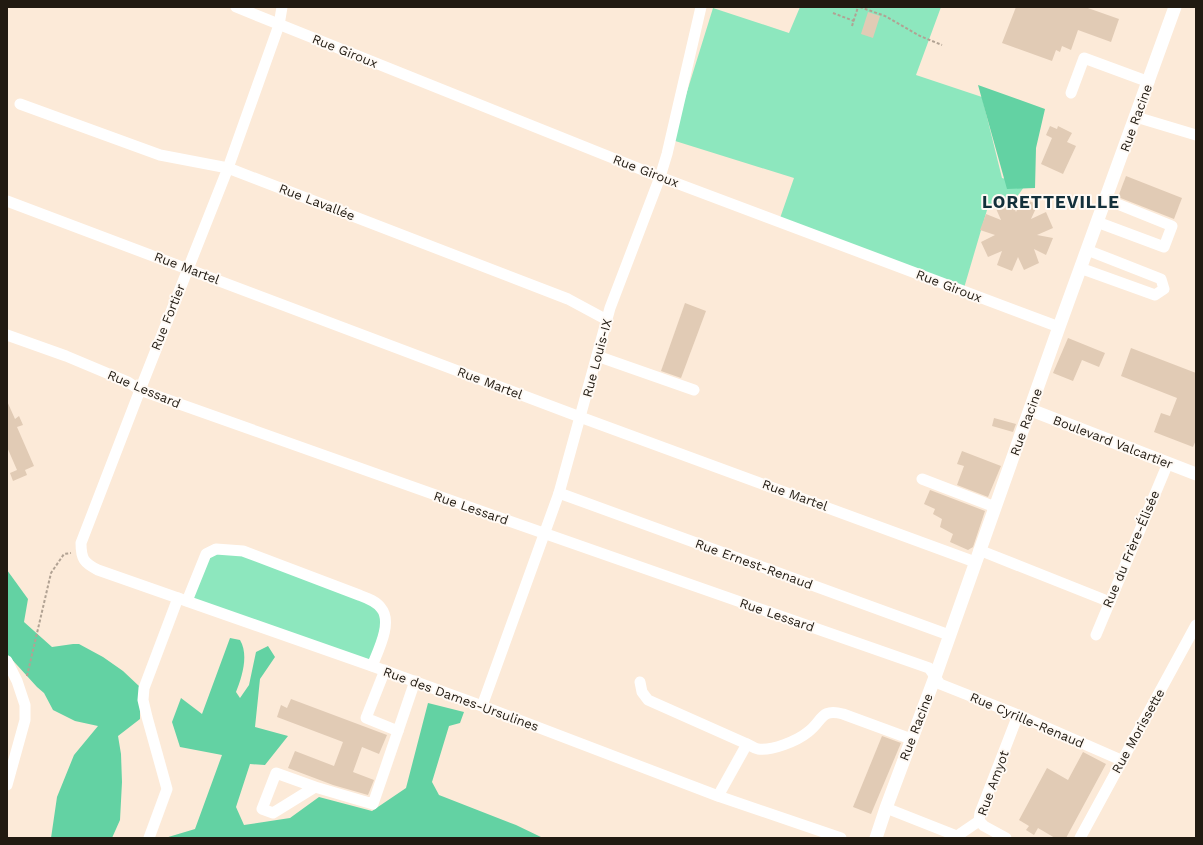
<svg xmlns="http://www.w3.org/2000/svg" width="1203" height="845" viewBox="0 0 1203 845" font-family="'Work Sans',sans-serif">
<rect width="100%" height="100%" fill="#fcead8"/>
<g fill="#8de7be">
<path d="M 800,7 L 941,7 L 916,75 L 982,97 L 1002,178 L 1026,184 L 1017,197 L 987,210 L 964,288 L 779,221 L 794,178 L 672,140 L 713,8 L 789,33 Z"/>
<path d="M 227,549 L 359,595 L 385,617 L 372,666 L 187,601 L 205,559 Z"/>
</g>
<g fill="#63d2a3">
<path d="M 978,85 L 1045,109 L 1036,148 L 1035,188 L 1007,189 Z"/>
<path d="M 7,570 L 28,599 L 24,622 L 52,647 L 73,644 L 79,644 L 103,657 L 123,671 L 140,687 L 140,719 L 118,736 L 121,754 L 122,782 L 120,820 L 112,838 L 51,838 L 57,797 L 74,755 L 98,726 L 75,721 L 53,710 L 44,693 L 37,687 L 7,654 Z"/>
<path d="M 230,638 L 240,640 C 249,655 242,677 236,692 L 240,698 L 249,685 L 256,652 L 268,646 L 275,657 L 260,679 L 255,727 L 288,736 L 265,765 L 250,764 L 236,807 L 244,825 L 290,818 L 319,797 L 372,811 L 406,788 L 428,703 L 464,712 L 460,723 L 449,726 L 432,782 L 439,795 L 516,825 L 543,838 L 165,838 L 195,829 L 222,755 L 180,747 L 172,722 L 181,698 L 202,714 Z"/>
</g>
<g fill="#e1cbb5">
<path d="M 1016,7 L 1085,7 L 1119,19 L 1111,42 L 1078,30 L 1071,50 L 1062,46 L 1060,52 L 1056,50 L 1052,61 L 1002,43 Z"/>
<path d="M 868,12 L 880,16 L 873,38 L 861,34 Z"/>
<path d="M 1050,126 L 1057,129 L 1058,126 L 1072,133 L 1067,142 L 1076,146 L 1063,174 L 1041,164 L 1052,138 L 1046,135 Z"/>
<path d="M 1126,176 L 1182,198 L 1174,219 L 1118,197 Z"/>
<path d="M 1010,198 L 1016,212 L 1022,199 L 1038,204 L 1031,219 L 1046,212 L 1053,228 L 1037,235 L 1053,238 L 1046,255 L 1034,249 L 1039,263 L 1024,270 L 1018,257 L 1012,271 L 997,265 L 1002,251 L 988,257 L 981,242 L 995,235 L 980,230 L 986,214 L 1001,220 L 994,204 Z"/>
<path d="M 685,303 L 706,311 L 681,378 L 661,371 Z"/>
<path d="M 1068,338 L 1105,353 L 1099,367 L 1082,360 L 1073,381 L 1053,373 Z"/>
<path d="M 1131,348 L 1196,373 L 1196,440 L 1193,447 L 1154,432 L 1161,413 L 1170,416 L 1177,398 L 1121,376 Z"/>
<path d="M 7,401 L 15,419 L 19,416 L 23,425 L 17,427 L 34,466 L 25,470 L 27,475 L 13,481 L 10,473 L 17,470 L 7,447 Z"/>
<path d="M 994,418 L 1016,424 L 1013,432 L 992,426 Z"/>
<path d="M 962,451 L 1001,466 L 988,497 L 957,485 L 964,466 L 957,464 Z"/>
<path d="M 930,490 L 985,511 L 973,547 L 968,550 L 950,542 L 953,534 L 940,527 L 942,519 L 933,514 L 935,509 L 924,504 Z"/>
<path d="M 291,699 L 387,735 L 379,754 L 362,747 L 353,772 L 374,780 L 368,795 L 333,785 L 288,768 L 295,751 L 334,766 L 343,742 L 277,717 L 281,705 L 287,708 Z"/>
<path d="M 882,736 L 901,743 L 871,814 L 853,807 Z"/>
<path d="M 1083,752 L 1106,764 L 1066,838 L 1055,838 L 1038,828 L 1034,835 L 1026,830 L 1029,826 L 1019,820 L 1047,768 L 1068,780 Z"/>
</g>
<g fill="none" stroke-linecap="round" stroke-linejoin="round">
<g stroke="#b1a293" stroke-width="2" stroke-dasharray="3 2" stroke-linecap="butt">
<path d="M 860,7 L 885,16 L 920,36 L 942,45"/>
<path d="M 833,13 L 854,21"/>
<path d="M 852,26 L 858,7"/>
<path d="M 27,676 L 51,573 L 64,554 L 71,553"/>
</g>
<g stroke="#fff" stroke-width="11">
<path d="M 236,7 L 660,177 L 1059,327"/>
<path d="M 282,7 L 279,25 L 228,168 L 140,390 L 81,543 C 81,559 84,563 98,570 L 372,666 L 482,706 L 718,796 L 841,838"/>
<path d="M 1071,93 L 1084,58 L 1149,82"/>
<path d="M 20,104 L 160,155 L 228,168 L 568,299 L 607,320"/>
<path d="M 1136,117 L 1196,135"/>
<path d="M 7,201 L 580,417 L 975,562"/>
<path d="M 1097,222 L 1164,247 L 1172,226 L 1105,199"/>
<path d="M 1080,268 L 1155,295 L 1164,289 L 1161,279 L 1087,250"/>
<path d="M 7,335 L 66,356 L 128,382 L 140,390 L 506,520 L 929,668 L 940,684 L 1018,715 L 1121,760"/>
<path d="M 597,356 L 694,390"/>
<path d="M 922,479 L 995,507"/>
<path d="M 559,493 L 949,635"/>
<path d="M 979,550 L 1110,602"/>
<path d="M 187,601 L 206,554 L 216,549 L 243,551 L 359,595 C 367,598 376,601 381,608 C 393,622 378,651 372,666"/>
<path d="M 1096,635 L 1168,463"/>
<path d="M 7,661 L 17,681 L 25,705 L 25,720 L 7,785"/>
<path d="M 385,670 L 366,718 L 398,731 L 415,681"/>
<path d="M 640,682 L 642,692 L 648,700 L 747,744 L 718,796"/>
<path d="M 482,706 L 559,493 L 610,308 L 660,177 L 667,154 L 701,7"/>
<path d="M 747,744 C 750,745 754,748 758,749 C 772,751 797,741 808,732 C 823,721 820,708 843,714 L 911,739"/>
<path d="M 315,787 L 273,813 L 262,809 L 276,773 L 315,787 L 373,804 L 398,731"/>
<path d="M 886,808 L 957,836"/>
<path d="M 149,838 L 167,789 L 147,717 L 143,700 L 144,688 L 178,598"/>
<path d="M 956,838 L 957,836 L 979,821"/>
<path d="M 1006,838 L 984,826 L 979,821 L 980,813 L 1018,715"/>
<path d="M 1080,838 L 1196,625"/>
</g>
<g stroke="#fff" stroke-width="13">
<path d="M 1031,410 L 1196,474"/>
<path d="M 876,838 L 886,808 L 935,677 L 1059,327 L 1175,7"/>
</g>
</g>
<g text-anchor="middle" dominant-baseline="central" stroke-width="4" stroke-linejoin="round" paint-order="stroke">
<g font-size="13" fill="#211a11" stroke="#fffaf5">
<text transform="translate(345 51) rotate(22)">Rue Giroux</text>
<text transform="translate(1136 118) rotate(-70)">Rue Racine</text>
<text transform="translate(646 171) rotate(21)">Rue Giroux</text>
<text transform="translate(317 202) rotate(21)">Rue Lavallée</text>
<text transform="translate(187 268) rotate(21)">Rue Martel</text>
<text transform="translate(949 286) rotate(21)">Rue Giroux</text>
<text transform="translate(168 317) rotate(-68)">Rue Fortier</text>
<text transform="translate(597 358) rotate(-75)">Rue Louis-IX</text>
<text transform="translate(490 383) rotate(21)">Rue Martel</text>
<text transform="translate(144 389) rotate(23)">Rue Lessard</text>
<text transform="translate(1026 422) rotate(-70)">Rue Racine</text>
<text transform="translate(1113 442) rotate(21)">Boulevard Valcartier</text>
<text transform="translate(795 495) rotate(20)">Rue Martel</text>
<text transform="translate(471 508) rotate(19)">Rue Lessard</text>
<text transform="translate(1131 549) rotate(-67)">Rue du Frère-Élisée</text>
<text transform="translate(754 564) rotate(20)">Rue Ernest-Renaud</text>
<text transform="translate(777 615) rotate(19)">Rue Lessard</text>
<text transform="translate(461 699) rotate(20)">Rue des Dames-Ursulines</text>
<text transform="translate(1027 720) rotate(23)">Rue Cyrille-Renaud</text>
<text transform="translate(916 727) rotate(-69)">Rue Racine</text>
<text transform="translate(1138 731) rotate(-61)">Rue Morissette</text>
<text transform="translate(993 783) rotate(-70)">Rue Amyot</text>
</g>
<g font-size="17" font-weight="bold" letter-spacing="1" fill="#13303b" stroke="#fffaf5">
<text x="1051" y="202">LORETTEVILLE</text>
</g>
</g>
<rect width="1203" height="845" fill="none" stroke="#211a11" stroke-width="16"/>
</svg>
